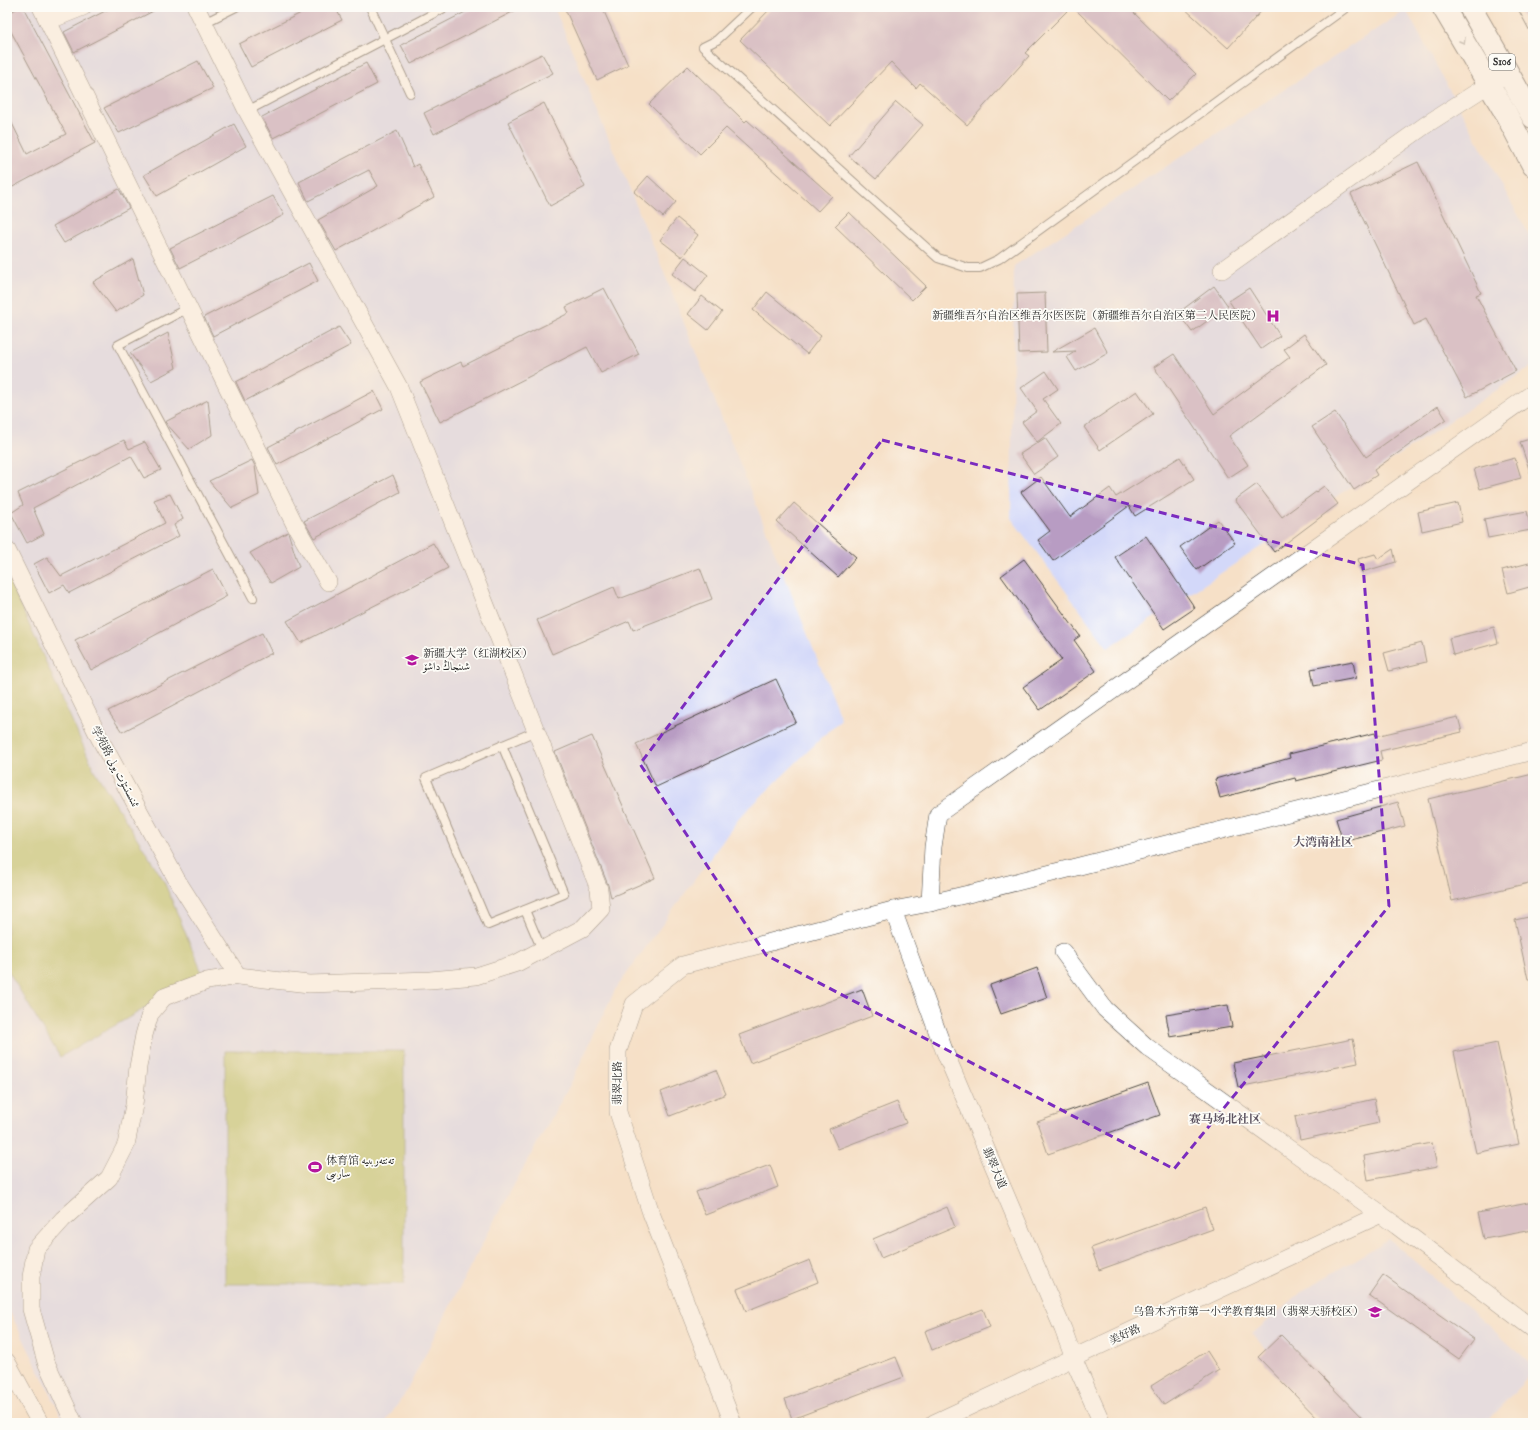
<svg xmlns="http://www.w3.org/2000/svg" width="1540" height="1430" viewBox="0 0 1540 1430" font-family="'IM FELL English',Amiri,'Noto Serif SC',serif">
<rect width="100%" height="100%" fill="#fdfcf7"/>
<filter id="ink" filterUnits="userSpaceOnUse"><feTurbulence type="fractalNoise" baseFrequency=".025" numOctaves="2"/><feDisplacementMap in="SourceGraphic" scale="8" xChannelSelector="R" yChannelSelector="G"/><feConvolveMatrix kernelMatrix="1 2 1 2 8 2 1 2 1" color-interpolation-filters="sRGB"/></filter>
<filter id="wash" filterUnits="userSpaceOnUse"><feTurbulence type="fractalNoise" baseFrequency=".012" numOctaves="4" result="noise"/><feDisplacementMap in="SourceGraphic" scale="16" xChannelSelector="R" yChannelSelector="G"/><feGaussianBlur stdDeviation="0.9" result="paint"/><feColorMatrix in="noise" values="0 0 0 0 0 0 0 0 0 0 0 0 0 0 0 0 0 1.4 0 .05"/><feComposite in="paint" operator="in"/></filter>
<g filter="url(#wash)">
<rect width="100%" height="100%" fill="#f6e0c7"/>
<g fill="#d3d8f9">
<path d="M 7,7 L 554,7 L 663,270 L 841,719 L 740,817 L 615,990 L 571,1083 L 494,1221 L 406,1392 L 385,1423 L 65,1423 L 7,1306 Z"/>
<path d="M 1406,10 L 1533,242 L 1533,366 L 1108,648 L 1011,518 L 1014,266 Z"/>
<path d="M 1389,1239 L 1533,1365 L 1533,1372 L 1485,1423 L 1334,1423 L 1252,1334 L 1304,1290 Z"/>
</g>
<g fill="#b2c164" stroke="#6e7648">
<path d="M 7,575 L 94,770 L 163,879 L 203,975 L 60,1057 L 7,969 Z"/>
<rect x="225" y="1051" width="179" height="233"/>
</g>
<g id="blocks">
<g fill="#b89cc3">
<path d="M 20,7 L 23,7 L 95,143 L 7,190 L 7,113 L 27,154 L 66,134 L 7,24 L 7,14 Z"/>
<path d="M 113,7 L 161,7 L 74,52 L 64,32 Z"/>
<path d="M 313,7 L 335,7 L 342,20 L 251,67 L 239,44 Z"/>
<path d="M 475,7 L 522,7 L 411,64 L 401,45 Z"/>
<path d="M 564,7 L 602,7 L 628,65 L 597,80 Z"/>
<path d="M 772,7 L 1071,7 L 1025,53 L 1029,56 L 967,125 L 920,83 L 916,88 L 891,62 L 830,126 L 740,40 Z"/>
<path d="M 1073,7 L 1128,7 L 1196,74 L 1168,101 Z"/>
<path d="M 1183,7 L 1265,7 L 1228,48 Z"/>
<path d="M 1517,7 L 1533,7 L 1533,37 Z"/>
<path d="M 542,54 L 553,73 L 434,134 L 424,113 Z"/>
<path d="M 198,61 L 213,88 L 119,133 L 104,108 Z"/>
<path d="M 366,63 L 377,84 L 273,138 L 262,117 Z"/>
<path d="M 688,66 L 745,122 L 747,120 L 832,196 L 818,211 L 726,128 L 700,154 L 649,104 Z"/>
<path d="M 896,102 L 923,125 L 876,179 L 849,156 Z"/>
<path d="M 544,103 L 585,187 L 550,206 L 508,122 Z"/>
<path d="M 234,124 L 246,146 L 157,196 L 144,175 Z"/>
<path d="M 397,131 L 413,167 L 418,164 L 434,197 L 336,251 L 318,220 L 378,186 L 369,170 L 308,201 L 299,182 Z"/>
<path d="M 1418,162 L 1481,293 L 1476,295 L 1516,371 L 1467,397 L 1426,319 L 1414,325 L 1351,194 Z"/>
<path d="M 648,176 L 676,202 L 663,217 L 634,192 Z"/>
<path d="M 119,189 L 129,208 L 64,243 L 53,226 Z"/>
<path d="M 273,196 L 284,215 L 180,268 L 170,248 Z"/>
<path d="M 849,212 L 926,286 L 912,300 L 835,226 Z"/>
<path d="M 677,218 L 698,235 L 682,257 L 660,240 Z"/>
<path d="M 685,257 L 708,275 L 695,292 L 672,274 Z"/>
<path d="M 133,259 L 143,295 L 116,312 L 93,282 Z"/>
<path d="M 309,263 L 318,281 L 213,336 L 204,317 Z"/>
<path d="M 1214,286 L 1228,306 L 1192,332 L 1178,313 Z"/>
<path d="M 604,288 L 639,354 L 601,373 L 587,347 L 440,422 L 420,382 L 461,362 L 463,366 L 569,313 L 566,307 Z"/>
<path d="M 1249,288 L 1280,336 L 1261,349 L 1229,301 Z"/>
<path d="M 767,292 L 821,336 L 807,354 L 753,310 Z"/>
<path d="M 1045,293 L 1047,352 L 1019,353 L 1017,294 Z"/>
<path d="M 702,296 L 722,312 L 708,330 L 688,314 Z"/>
<path d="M 339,327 L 351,345 L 245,401 L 236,382 Z"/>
<path d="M 1094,328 L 1108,353 L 1076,371 L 1067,357 L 1076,351 L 1052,352 Z"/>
<path d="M 168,333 L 176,368 L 151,381 L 130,353 Z"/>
<path d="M 1304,334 L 1326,365 L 1229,436 L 1248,465 L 1228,478 L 1154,367 L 1174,354 L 1214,414 L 1290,357 L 1284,349 Z"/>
<path d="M 1046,371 L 1058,389 L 1043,399 L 1061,424 L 1037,442 L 1022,422 L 1037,411 L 1021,388 Z"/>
<path d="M 374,391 L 383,409 L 277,465 L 268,447 Z"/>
<path d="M 1137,391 L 1153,414 L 1100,450 L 1084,427 Z"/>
<path d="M 208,400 L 212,435 L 189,449 L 165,422 Z"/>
<path d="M 1438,406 L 1446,419 L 1374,470 L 1377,475 L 1354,490 L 1312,427 L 1335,412 L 1366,457 Z"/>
<path d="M 1045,438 L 1058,457 L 1034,474 L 1020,454 Z"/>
<path d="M 1533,438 L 1533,475 L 1531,475 L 1520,442 Z"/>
<path d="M 124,440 L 129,449 L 145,442 L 161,470 L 144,478 L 131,456 L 33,508 L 44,534 L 27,543 L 11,513 L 23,505 L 18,493 Z"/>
<path d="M 1180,457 L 1194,479 L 1135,516 L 1129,506 L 1053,561 L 1038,540 L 1050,531 L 1021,492 L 1041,477 L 1070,517 L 1110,488 L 1116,497 Z"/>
<path d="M 1515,458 L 1521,478 L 1480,489 L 1474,469 Z"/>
<path d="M 252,460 L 255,466 L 259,495 L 232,508 L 209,481 Z"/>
<path d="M 393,475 L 400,492 L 314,538 L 304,521 Z"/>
<path d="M 1257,484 L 1282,517 L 1324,486 L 1338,504 L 1274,552 L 1235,500 Z"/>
<path d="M 170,494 L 183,519 L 174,525 L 179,536 L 69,593 L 64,585 L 49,593 L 34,564 L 47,557 L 61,576 L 165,523 L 154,500 Z"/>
<path d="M 794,503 L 856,557 L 838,577 L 777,522 Z"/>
<path d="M 1458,503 L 1462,522 L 1422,531 L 1418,512 Z"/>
<path d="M 1527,511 L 1531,530 L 1488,538 L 1484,519 Z"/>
<path d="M 1218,520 L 1235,543 L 1197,570 L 1180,547 Z"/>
<path d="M 288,532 L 299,567 L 271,583 L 250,553 Z"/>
<path d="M 1146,536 L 1195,608 L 1164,629 L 1115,557 Z"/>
<path d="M 433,543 L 448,568 L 301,643 L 287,621 Z"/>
<path d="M 1393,549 L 1396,562 L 1362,572 L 1358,559 L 1375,554 L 1378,559 Z"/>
<path d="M 1024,559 L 1080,636 L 1074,640 L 1096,671 L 1040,710 L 1023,687 L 1062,660 L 1001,576 Z"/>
<path d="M 1533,562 L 1533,586 L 1508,593 L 1502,570 Z"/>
<path d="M 700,568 L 712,599 L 633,630 L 629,621 L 552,654 L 537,620 L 614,587 L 619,599 Z"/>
<path d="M 213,569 L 227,596 L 91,670 L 75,640 Z"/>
<path d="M 1494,627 L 1498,643 L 1453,655 L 1449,638 Z"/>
<path d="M 262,633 L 272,653 L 122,732 L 108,711 Z"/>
<path d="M 1422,643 L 1426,662 L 1389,671 L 1384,653 Z"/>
<path d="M 1353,661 L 1356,678 L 1314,686 L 1311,669 Z"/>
<path d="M 776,679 L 796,722 L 656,787 L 636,744 Z"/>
<path d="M 1458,717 L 1462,732 L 1380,751 L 1382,760 L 1296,781 L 1295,778 L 1220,798 L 1215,779 L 1290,758 L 1289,754 L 1375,733 L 1376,736 Z"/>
<path d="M 592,736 L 655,878 L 611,897 L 608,885 L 555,752 Z"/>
<path d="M 1533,774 L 1533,882 L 1452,901 L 1428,799 Z"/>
<path d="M 1398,802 L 1405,826 L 1343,842 L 1336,819 Z"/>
<path d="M 1533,916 L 1533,979 L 1528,979 L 1515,920 Z"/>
<path d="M 1037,968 L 1047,998 L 1001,1014 L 990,985 Z"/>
<path d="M 862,989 L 872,1016 L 750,1063 L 739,1035 Z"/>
<path d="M 1228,1005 L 1232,1027 L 1170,1037 L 1166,1015 Z"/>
<path d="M 1353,1039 L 1358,1063 L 1238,1087 L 1233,1063 Z"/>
<path d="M 1497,1043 L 1519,1144 L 1476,1153 L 1454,1052 Z"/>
<path d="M 716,1070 L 726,1094 L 670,1116 L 661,1092 Z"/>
<path d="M 1148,1083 L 1160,1115 L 1048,1154 L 1037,1122 Z"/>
<path d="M 1374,1099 L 1379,1123 L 1300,1140 L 1295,1117 Z"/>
<path d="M 897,1102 L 906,1123 L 838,1149 L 829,1129 Z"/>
<path d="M 1432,1143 L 1437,1167 L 1368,1180 L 1364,1156 Z"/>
<path d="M 770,1165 L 778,1187 L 705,1215 L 696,1192 Z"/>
<path d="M 1533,1202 L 1533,1230 L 1484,1239 L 1478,1213 Z"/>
<path d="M 947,1207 L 955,1227 L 881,1258 L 873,1239 Z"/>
<path d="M 1205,1207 L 1213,1229 L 1099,1270 L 1091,1248 Z"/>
<path d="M 810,1260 L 818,1282 L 746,1311 L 737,1289 Z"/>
<path d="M 1383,1275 L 1474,1339 L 1459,1359 L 1369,1295 Z"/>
<path d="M 983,1309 L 990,1327 L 932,1350 L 925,1331 Z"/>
<path d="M 1281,1335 L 1367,1423 L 1322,1423 L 1258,1357 Z"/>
<path d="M 1207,1351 L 1219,1370 L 1164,1405 L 1151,1386 Z"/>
<path d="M 896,1357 L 904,1377 L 792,1419 L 785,1399 Z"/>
</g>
</g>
</g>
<g filter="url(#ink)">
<use href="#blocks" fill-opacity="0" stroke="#494642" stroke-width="1"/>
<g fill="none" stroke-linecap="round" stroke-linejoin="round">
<g stroke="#494642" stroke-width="10">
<g id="service">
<path d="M 370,7 L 410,93"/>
<path d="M 752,7 L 717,40 L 703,47 L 938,258 L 968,268 L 980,268 L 999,259 L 1347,7"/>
<path d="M 204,23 L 236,7"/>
<path d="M 247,111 L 446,7"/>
<path d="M 188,308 L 118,345 L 253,598"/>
<path d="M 502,745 L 564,894 L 488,925 L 426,778 L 536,731"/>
<path d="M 525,910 L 542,950"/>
</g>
</g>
<g stroke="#494642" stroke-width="18">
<g id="minor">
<path d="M 41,7 L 294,523 L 328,582"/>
<path d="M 48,21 L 83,7"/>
<path d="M 1222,270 L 1427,124 L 1499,78"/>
<path d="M 7,550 L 100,739 L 177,880 L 238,976"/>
<path d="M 930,903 L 933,847 L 938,814 L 1533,393"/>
<path d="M 893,910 L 944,1050 L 1063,1329 L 1077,1367 L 1102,1423"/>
<path d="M 1063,952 L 1105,1009 L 1147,1047 L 1397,1226 L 1533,1329"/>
<path d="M 7,1362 L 40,1423"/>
<path d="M 74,1423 L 46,1362 L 31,1309 L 31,1277 L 36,1249 L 63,1219 L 109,1178 L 126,1145 L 134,1105 L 138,1067 L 144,1035 L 150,1014 L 164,997 L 207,981 L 238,976 L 309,984 L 430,980 L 476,976 L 517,963 L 583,928 L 601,909 L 599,889 L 399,387 L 247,111 L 196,7"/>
<path d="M 733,1423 L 651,1213 L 618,1112 L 618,1051 L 634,1004 L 683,965 L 893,910 L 930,903 L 981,891 L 1533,751"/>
<path d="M 934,1423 L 1381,1214"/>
</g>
</g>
<g stroke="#494642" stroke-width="24">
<g id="primary">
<path d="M 1443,7 L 1504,110 L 1533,165"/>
<path d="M 1470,7 L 1533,117"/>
</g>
</g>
<use href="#service" stroke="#fff" stroke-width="8"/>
<use href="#minor" stroke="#fff" stroke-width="17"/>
<use href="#primary" stroke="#fff" stroke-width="22"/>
</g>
<defs><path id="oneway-chevron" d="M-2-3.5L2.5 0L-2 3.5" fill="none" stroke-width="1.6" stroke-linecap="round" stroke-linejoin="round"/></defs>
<use stroke="#a0a0a0" href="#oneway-chevron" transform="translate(1463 41) rotate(59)"/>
</g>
<path d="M0 0H1540V1430H0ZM 882,440 L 1363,565 L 1389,906 L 1174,1169 L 766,955 L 640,764 Z" fill="#f6e0c7" fill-opacity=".55" fill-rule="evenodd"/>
<path fill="none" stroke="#7b2cbf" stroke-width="3" stroke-dasharray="8 5" stroke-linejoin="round" d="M 882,440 L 1363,565 L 1389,906 L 1174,1169 L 766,955 L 640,764 Z"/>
<defs>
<g id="hospital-bare" transform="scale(1.08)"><path d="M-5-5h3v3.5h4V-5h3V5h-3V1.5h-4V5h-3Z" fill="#b5179e" stroke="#fdfcf7" stroke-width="2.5" paint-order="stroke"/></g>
<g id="university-bare" transform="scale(1.08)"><path d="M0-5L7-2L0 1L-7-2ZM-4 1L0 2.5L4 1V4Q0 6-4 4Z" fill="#b5179e" stroke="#fdfcf7" stroke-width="2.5" paint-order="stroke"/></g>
<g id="stadium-bare" transform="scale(1.08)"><path d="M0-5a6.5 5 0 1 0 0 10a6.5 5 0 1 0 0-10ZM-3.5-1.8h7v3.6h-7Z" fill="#b5179e" stroke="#fdfcf7" stroke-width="2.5" paint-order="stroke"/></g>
<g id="school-bare" transform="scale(1.08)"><path d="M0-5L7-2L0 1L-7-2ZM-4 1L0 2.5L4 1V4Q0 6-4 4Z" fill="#b5179e" stroke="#fdfcf7" stroke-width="2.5" paint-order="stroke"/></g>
</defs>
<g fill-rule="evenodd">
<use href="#hospital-bare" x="1273" y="316"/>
<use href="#university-bare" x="412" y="660"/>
<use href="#stadium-bare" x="315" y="1167"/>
<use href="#school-bare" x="1375" y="1312"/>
</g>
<g text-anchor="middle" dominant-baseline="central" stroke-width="3.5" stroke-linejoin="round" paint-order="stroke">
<rect fill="#fdfcf7" stroke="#6a6a68" stroke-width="1" x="1489" y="54" width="26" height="16" rx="3"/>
<g font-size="10" font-weight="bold" fill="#2b2b2b">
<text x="1502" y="62">S106</text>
</g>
<g font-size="11" fill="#2b2b2b" stroke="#fdfcf7" text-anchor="end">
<text x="1262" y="316">新疆维吾尔自治区维吾尔医医院（新疆维吾尔自治区第二人民医院）</text>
<text x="423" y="654" text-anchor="start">新疆大学（红湖校区）<tspan x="423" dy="13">شىنجاڭ داشۆ</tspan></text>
<text x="326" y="1161" text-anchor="start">体育馆 تەنتەربىيە<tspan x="326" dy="13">سارىيى</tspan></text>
<text x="1364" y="1312">乌鲁木齐市第一小学教育集团（翡翠天骄校区）</text>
</g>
<g font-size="11" fill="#2b2b2b" stroke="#fdfcf7">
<text transform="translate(115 767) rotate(62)">学苑路 ئىنىستىتۇت يولى</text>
<text transform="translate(618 1083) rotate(-90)">翡翠北路</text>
<text transform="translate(994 1168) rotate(67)">翡翠大道</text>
<text transform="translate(1125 1335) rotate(-25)">美好路</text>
</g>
<g font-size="12" font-weight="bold" fill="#5c5360" stroke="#fdfcf7">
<text x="1323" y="842">大湾南社区</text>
<text x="1225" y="1119">赛马场北社区</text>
</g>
</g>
<rect width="1540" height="1430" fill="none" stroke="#fdfcf7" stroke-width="24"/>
</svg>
